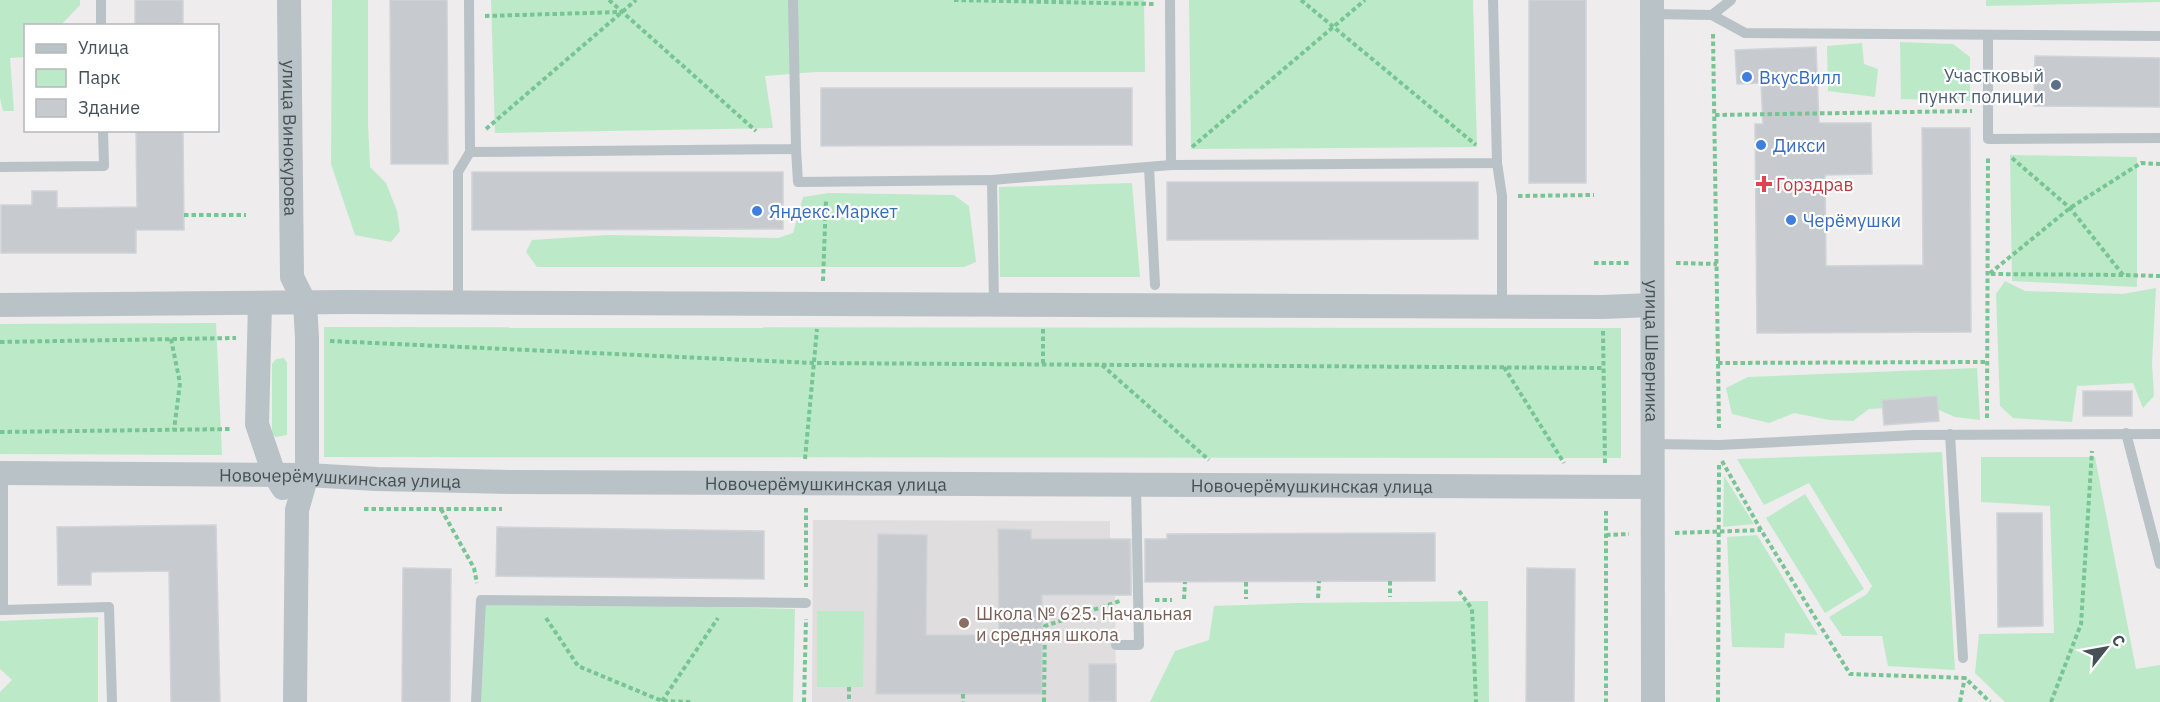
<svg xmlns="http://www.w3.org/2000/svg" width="2160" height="702" viewBox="0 0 2160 702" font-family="'IBM Plex Sans',sans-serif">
<rect width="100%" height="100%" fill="#eeecec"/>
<path fill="#dfdddd" d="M 813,520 L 1110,521 L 1110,539 L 1132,539 L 1132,595 L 1115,596 L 1116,702 L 812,702 Z"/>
<g fill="#bceac8">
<path d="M 0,0 L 80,0 L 80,5 L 61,25 L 26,26 L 25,57 L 10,58 L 14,111 L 3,111 L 0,98 Z"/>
<path d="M 332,0 L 368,0 L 368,123 L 370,167 L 386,183 L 397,211 L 400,231 L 391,242 L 355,235 L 331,164 Z"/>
<path d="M 491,0 L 1144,0 L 1145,72 L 815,72 L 765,76 L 773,128 L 495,133 Z"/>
<path d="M 1189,0 L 1473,0 L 1477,147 L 1191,149 Z"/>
<path d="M 1986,0 L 2160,0 L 2160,2 L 1986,6 Z"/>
<path d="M 1900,42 L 1953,44 L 1970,57 L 1970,101 L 1901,99 Z"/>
<path d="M 1862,43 L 1864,64 L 1878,69 L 1875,97 L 1828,91 L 1827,46 Z"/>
<path d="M 2010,155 L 2137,157 L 2137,287 L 2012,281 Z"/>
<path d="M 1132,183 L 1140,277 L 1000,277 L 999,187 Z"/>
<path d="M 829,193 L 954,195 L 969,206 L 976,262 L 964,267 L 537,267 L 526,252 L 532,240 L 608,235 L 778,238 L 793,233 L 803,197 Z"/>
<path d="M 2005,281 L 2025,291 L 2123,294 L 2156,288 L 2152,363 L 2154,396 L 2143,408 L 2133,383 L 2077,386 L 2072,422 L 2013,418 L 2000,406 L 1996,294 Z"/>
<path d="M 216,323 L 222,455 L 0,454 L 0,324 Z"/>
<path d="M 324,327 L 1621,328 L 1621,458 L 324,457 Z"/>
<path d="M 284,358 L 287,363 L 287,435 L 276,437 L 272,434 L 272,364 L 276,359 Z"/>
<path d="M 1977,368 L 1980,420 L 1955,417 L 1930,406 L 1869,409 L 1853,421 L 1829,420 L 1794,413 L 1769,423 L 1732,414 L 1726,388 L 1748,377 Z"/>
<path d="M 1942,452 L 1955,670 L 1888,666 L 1882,636 L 1842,636 L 1829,617 L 1867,594 L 1872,586 L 1809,483 L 1764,505 L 1737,459 Z"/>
<path d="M 1981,457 L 2095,457 L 2136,669 L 2160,665 L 2160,702 L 2005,702 L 1975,673 L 1979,634 L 2054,633 L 2050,506 L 1981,502 Z"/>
<path d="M 1724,476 L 1754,524 L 1723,527 Z"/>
<path d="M 1805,494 L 1864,589 L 1825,613 L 1766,518 Z"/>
<path d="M 1757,535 L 1818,635 L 1785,633 L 1784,648 L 1732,647 L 1727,537 Z"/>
<path d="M 1488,601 L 1489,702 L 1150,702 L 1175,651 L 1209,640 L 1214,606 L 1297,603 Z"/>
<path d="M 482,602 L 795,609 L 793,702 L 479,702 Z"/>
<path d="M 817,611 L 864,611 L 863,687 L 817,687 Z"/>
<path d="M 98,617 L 98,702 L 0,702 L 0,692 L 12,680 L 0,669 L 0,621 Z"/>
</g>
<g fill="#c7cace" stroke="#d0d3d7" stroke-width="1.5">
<rect x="135" y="0" width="48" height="26"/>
<path d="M 390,0 L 447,0 L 448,164 L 391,164 Z"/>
<rect x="1529" y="0" width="57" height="183"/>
<path d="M 1816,47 L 1819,123 L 1871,123 L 1872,174 L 1825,175 L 1826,266 L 1923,265 L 1922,128 L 1970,128 L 1971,332 L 1757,333 L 1755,124 L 1763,124 L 1761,83 L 1737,84 L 1735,50 Z"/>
<path d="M 2035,56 L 2160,58 L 2160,107 L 2034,106 Z"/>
<path d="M 821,88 L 1132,88 L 1132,145 L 821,146 Z"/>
<path d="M 136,130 L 183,130 L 184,230 L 136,230 L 136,253 L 1,253 L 1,205 L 32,205 L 32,191 L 57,191 L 57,208 L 137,207 Z"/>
<path d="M 472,172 L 783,172 L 783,229 L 472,230 Z"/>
<path d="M 1167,182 L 1478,182 L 1478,239 L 1167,240 Z"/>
<rect x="2083" y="391" width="49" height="25"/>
<path d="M 1937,396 L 1939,421 L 1884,425 L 1882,400 Z"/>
<path d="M 1997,513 L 2042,513 L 2043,626 L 1998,627 Z"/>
<path d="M 216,525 L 220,702 L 171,702 L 169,571 L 91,572 L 91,585 L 58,585 L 57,527 Z"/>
<path d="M 497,527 L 764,531 L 764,579 L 496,576 Z"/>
<path d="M 998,529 L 1031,530 L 1031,539 L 1130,539 L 1131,595 L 1042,595 L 1042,694 L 876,694 L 878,534 L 927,535 L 926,635 L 999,635 Z"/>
<path d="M 1435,533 L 1435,581 L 1145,582 L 1145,539 L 1167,539 L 1167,534 Z"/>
<path d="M 403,568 L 451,569 L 450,702 L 402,702 Z"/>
<path d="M 1527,568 L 1575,569 L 1574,702 L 1526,702 Z"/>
<rect x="1089" y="664" width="27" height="38"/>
</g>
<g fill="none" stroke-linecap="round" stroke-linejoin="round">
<g stroke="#77c594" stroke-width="4" stroke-dasharray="4.5 3" stroke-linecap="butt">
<path d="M 609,0 L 756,131"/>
<path d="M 954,0 L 1154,4"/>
<path d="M 1301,0 L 1476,145"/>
<path d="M 485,16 L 621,12"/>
<path d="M 1713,34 L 1719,428"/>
<path d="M 1715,115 L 1972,111"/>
<path d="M 486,129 L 636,0"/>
<path d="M 1192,147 L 1365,0"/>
<path d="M 2012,158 L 2070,208 L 2123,275 L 2160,276"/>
<path d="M 1518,196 L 1594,195"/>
<path d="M 184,215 L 246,215"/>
<path d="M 1594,263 L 1629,263"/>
<path d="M 1676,263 L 1717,264"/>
<path d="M 2123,275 L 1989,274 L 2070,208 L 2141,163 L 2160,164"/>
<path d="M 823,281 L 826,199"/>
<path d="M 1043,329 L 1043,365"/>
<path d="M 1603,331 L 1605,464"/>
<path d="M 171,339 L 180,383 L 174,430"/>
<path d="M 330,341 L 813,363 L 1604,368"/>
<path d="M 0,342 L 236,338"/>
<path d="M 1718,363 L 1988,362"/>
<path d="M 1102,365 L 1209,460"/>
<path d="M 1504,367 L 1564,463"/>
<path d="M 1987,418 L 1988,156"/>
<path d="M 0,432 L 232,429"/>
<path d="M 805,459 L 817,329"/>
<path d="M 1722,461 L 1761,530 L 1850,674 L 1965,678 L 1990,702"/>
<path d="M 806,508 L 806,587"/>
<path d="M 364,509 L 502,509"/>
<path d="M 441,509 L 474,568 L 477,583"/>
<path d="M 1606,511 L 1606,702"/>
<path d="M 1675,533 L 1761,530"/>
<path d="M 1606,535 L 1629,534"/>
<path d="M 1390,581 L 1390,597"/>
<path d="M 1246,582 L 1246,599"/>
<path d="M 1459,591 L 1472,609 L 1476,702"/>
<path d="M 1318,598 L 1319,581"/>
<path d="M 1184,599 L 1185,582"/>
<path d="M 1155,600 L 1172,600"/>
<path d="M 546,618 L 578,666 L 662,701 L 691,702"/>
<path d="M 849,687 L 849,702"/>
<path d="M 963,694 L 963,702"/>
<path d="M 662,701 L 718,618"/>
<path d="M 804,702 L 806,619"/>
<path d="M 1044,702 L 1045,626 L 1120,601"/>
<path d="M 1718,702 L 1719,463"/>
<path d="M 1960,702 L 1965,677"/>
<path d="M 2051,702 L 2081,624 L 2092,451"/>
</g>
<g stroke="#b8c2c7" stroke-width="10">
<path d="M 101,0 L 101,26"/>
<path d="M 1170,0 L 1171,165"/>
<path d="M 1652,14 L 1712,15 L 1731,0"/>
<path d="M 1712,15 L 1745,33 L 2160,36"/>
<path d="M 1988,35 L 1988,139 L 2160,138"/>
<path d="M 796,149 L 798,182 L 992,180 L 994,304"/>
<path d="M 470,152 L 796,149 L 793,0"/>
<path d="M 1497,163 L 1502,196 L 1502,307"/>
<path d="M 0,167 L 104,166 L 103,130"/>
<path d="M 1149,167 L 1155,285"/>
<path d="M 992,180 L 1171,165 L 1497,163 L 1493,0"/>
<path d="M 458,302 L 458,172 L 470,152 L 469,0"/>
<path d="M 2126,433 L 2160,564"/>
<path d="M 1950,434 L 1963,658"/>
<path d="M 1652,444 L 1719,445 L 1915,435 L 2160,434"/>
<path d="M 0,610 L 3,610 L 3,473"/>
<path d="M 3,610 L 109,607 L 112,702"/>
<path d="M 1116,645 L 1139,645 L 1136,485"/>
<path d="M 476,702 L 481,600 L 806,603"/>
</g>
<g stroke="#b8c2c7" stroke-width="24">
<path id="s1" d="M 289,0 L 292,277 L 305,303 L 307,338 L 307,475 L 297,510 L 295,702"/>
<path id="s2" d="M 1652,0 L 1653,702"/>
<path d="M 260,303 L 257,424 L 274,474 L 283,488"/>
<path d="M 0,305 L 348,302 L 1603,307 L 1651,305"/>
<path id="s3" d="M 0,473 L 307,475 L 377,479 L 513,482 L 1652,487"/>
</g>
</g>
<g fill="#3f7fe0" stroke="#fff" stroke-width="2">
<circle cx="1747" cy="77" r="6"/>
<circle cx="1761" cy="145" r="6"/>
<circle cx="757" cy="211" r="6"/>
<circle cx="1791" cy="220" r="6"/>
</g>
<circle fill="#5c6f8a" stroke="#fff" stroke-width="2" cx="2056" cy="85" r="6"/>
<path fill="#e0444e" stroke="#fff" stroke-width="2" d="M1761 175h6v6h6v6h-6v6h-6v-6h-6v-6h6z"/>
<circle fill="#8d6e63" stroke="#fff" stroke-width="2" cx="964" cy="623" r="6"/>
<g text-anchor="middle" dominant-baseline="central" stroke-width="4.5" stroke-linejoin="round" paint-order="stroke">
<g font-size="18" fill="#4e5e75" stroke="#fff" text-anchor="end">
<text x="2044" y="75">Участковый<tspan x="2044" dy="21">пункт полиции</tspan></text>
</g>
<g font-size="18" fill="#366cbe" stroke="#fff" text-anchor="start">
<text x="1759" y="77">ВкусВилл</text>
<text x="1773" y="145">Дикси</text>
<text x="769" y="211">Яндекс.Маркет</text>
<text x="1803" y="220">Черёмушки</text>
</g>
<g font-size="18" fill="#465157" stroke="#fff">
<text stroke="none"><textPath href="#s1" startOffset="138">улица Винокурова</textPath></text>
<text stroke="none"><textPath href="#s2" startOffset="351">улица Шверника</textPath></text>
<text stroke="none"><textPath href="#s3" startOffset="340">Новочерёмушкинская улица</textPath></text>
<text stroke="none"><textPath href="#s3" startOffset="826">Новочерёмушкинская улица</textPath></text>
<text stroke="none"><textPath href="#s3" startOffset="1312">Новочерёмушкинская улица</textPath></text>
</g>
<g font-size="18" fill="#be3a42" stroke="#fff" text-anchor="start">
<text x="1776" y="184">Горздрав</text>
</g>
<g font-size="18" fill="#785e54" stroke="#fff" text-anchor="start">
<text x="976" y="613">Школа № 625. Начальная<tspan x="976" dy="21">и средняя школа</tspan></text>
</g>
</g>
<rect x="24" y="24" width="195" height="108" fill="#ffffff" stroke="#b5b9bc" stroke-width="1.5"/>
<rect x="36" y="44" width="30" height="9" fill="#b8c2c7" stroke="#b5b9bc" stroke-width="1.5"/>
<text x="78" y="54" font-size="18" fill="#465157">Улица</text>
<rect x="36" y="69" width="30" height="18" fill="#bceac8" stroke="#b5b9bc" stroke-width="1.5"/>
<text x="78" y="84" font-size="18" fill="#465157">Парк</text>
<rect x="36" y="99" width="30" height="18" fill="#c7cace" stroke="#b5b9bc" stroke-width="1.5"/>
<text x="78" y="114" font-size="18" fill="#465157">Здание</text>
<g transform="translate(2106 648) rotate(59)" stroke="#ffffff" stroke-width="4.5" paint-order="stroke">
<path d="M0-4.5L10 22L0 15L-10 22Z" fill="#465157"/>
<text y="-9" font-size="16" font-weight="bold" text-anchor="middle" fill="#465157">С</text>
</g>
</svg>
